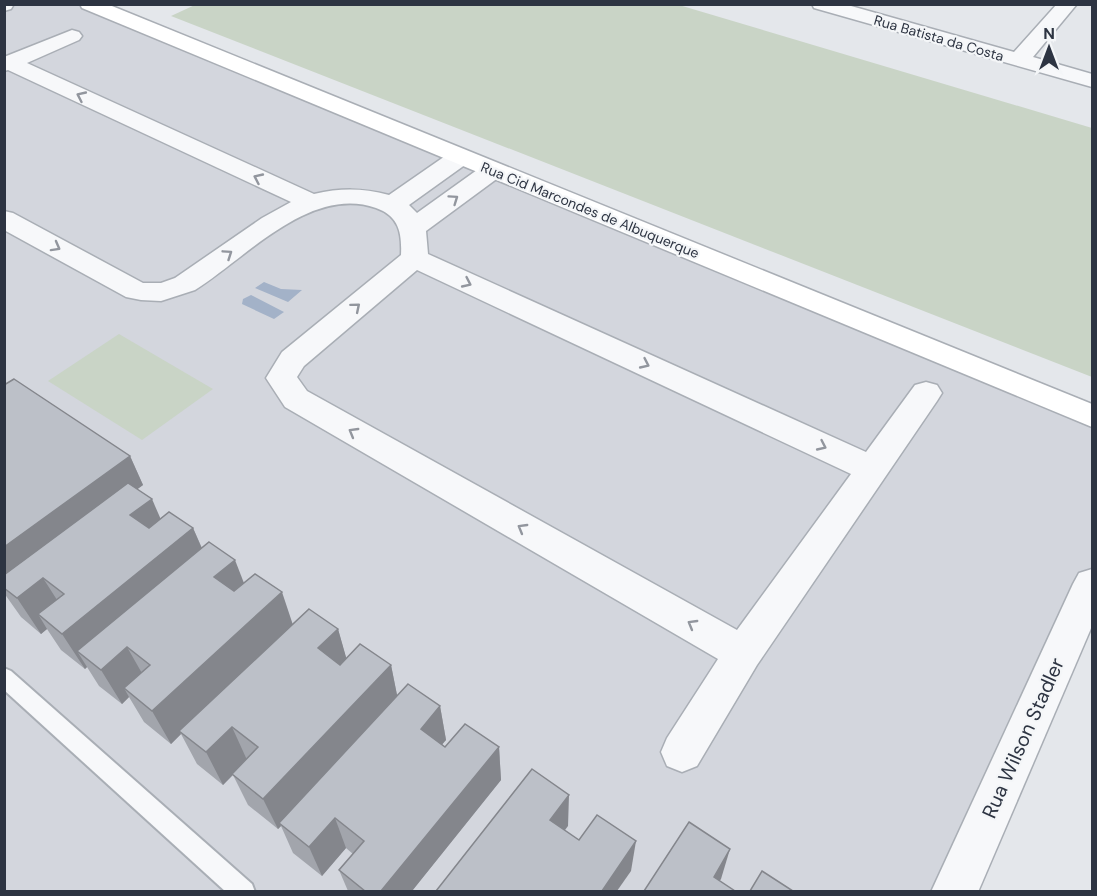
<svg xmlns="http://www.w3.org/2000/svg" width="1097" height="896" viewBox="0 0 1097 896" font-family="'DM Sans',sans-serif">
<rect width="100%" height="100%" fill="#e4e7eb"/>
<path fill="#d3d6dd" d="M 5,5 L 89,5 L 1092,416 L 1092,584 L 954,891 L 5,892 Z"/>
<g fill="#c9d4c6">
<path d="M 197,4 L 679,5 L 1092,128 L 1092,377 L 171,16 Z"/>
<path d="M 119,334 L 213,389 L 142,440 L 48,381 Z"/>
</g>
<g fill="#a3b2c8">
<path d="M 264,282 L 281,289 L 302,290 L 288,302 L 255,288 Z"/>
<path d="M 251,295 L 284,312 L 274,319 L 242,304 L 243,299 Z"/>
</g>
<g fill="none" stroke-linecap="round" stroke-linejoin="round">
<g stroke="#a9aeb5" stroke-width="4">
<path id="lane" d="M 4,668 L 11,671 L 252,884 L 255,892 L 226,892 L 4,690 Z"/>
</g>
<g stroke="#a9aeb5" stroke-width="3">
<g id="street">
<path d="M 4,4 L 14,4 L 11,9 L 4,11 Z"/>
<path d="M 812,4 L 844,4 L 1014,52 L 1057,4 L 1077,4 L 1033,57 L 1092,74 L 1092,87 L 814,8 Z"/>
<path d="M 72,30 L 79,32 L 82,36 L 79,40 L 27,63 L 314,194 C 341,188 362,188 389,195 L 451,152 L 460,150 L 469,152 L 472,157 L 469,162 L 409,205 L 417,213 L 484,165 L 493,163 L 502,165 L 505,170 L 502,175 L 426,231 L 428,254 L 866,452 L 915,385 L 926,382 L 937,385 L 942,393 L 937,401 L 757,665 L 697,766 L 682,772 L 667,766 L 661,752 L 667,738 L 718,659 L 285,407 L 266,378 L 282,352 L 401,255 C 402,233 399,216 376,208 C 310,185 246,258 195,290 L 161,301 L 141,300 L 126,297 L 4,230 L 4,211 L 13,213 L 143,283 L 161,283 L 175,278 L 262,218 L 291,202 L 8,70 L 4,71 L 4,57 ZM 417,270 L 851,474 L 737,630 L 307,391 L 297,377 L 304,366 Z"/>
<path d="M 1092,569 L 1092,626 L 978,892 L 931,892 L 1073,584 L 1079,573 Z"/>
</g>
</g>
<g stroke="#a9aeb5" stroke-width="3">
<path id="secondary" d="M 80,4 L 107,4 L 1092,404 L 1092,427 L 82,8 Z"/>
</g>
<use href="#lane" fill="#f7f8fa" fill-rule="evenodd"/>
<use href="#street" fill="#f7f8fa" fill-rule="evenodd"/>
<use href="#secondary" fill="#fff" fill-rule="evenodd"/>
</g>
<path fill="#a2a5ac" d="M 4,385 L 130,456 L 143,485 L 137,489 L 160,519 L 193,528 L 202,548 L 292,625 L 338,629 L 346,658 L 391,665 L 397,695 L 440,706 L 446,740 L 442,744 L 445,747 L 499,747 L 501,780 L 412,891 L 348,891 L 339,870 L 353,854 L 346,848 L 322,876 L 293,853 L 281,826 L 278,829 L 248,805 L 233,775 L 223,785 L 197,764 L 181,734 L 171,744 L 144,722 L 129,697 L 122,704 L 99,686 L 87,667 L 85,669 L 61,650 L 47,629 L 41,634 L 21,617 L 4,593 Z"/>
<g fill="#84868c">
<path d="M 130,456 L 143,485 L 5,589 L 4,588 L 4,547 Z"/>
<path d="M 152,499 L 168,536 L 148,552 L 130,515 Z"/>
<path d="M 193,528 L 209,565 L 77,651 L 87,667 L 85,669 L 62,634 Z"/>
<path d="M 235,560 L 249,596 L 229,613 L 214,577 Z"/>
<path d="M 43,578 L 66,614 L 38,614 L 47,629 L 41,634 L 17,598 Z"/>
<path d="M 282,592 L 294,628 L 179,731 L 181,734 L 171,744 L 152,711 Z"/>
<path d="M 338,629 L 348,664 L 329,683 L 318,648 Z"/>
<path d="M 127,647 L 147,682 L 124,688 L 129,697 L 122,704 L 101,670 Z"/>
<path d="M 391,665 L 398,700 L 279,823 L 281,826 L 278,829 L 263,799 Z"/>
<path d="M 440,706 L 446,740 L 427,762 L 421,729 Z"/>
<path d="M 232,727 L 247,760 L 223,785 L 206,752 Z"/>
<path d="M 499,747 L 501,780 L 412,891 L 381,891 Z"/>
<path d="M 569,795 L 568,826 L 550,850 L 550,820 Z"/>
<path d="M 335,818 L 346,848 L 322,876 L 309,847 Z"/>
<path d="M 636,841 L 631,871 L 617,891 L 602,891 Z"/>
<path d="M 730,849 L 721,879 L 713,891 L 714,877 Z"/>
</g>
<g fill="#bcc0c8" stroke="#84868c" stroke-width="1.5">
<path d="M 14,379 L 130,456 L 4,547 L 4,385 Z"/>
<path d="M 128,483 L 152,499 L 130,515 L 149,528 L 169,512 L 193,528 L 62,634 L 38,614 L 64,594 L 43,578 L 17,598 L 4,588 L 4,575 Z"/>
<path d="M 209,542 L 235,560 L 214,577 L 234,591 L 255,574 L 282,592 L 152,711 L 124,688 L 150,665 L 127,647 L 101,670 L 77,651 Z"/>
<path d="M 309,609 L 338,629 L 318,648 L 340,665 L 360,644 L 391,665 L 263,799 L 232,774 L 258,747 L 232,727 L 206,752 L 179,731 Z"/>
<path d="M 408,684 L 440,706 L 421,729 L 445,747 L 465,724 L 499,747 L 381,891 L 365,891 L 339,870 L 364,841 L 335,818 L 309,847 L 279,823 Z"/>
<path d="M 532,769 L 569,795 L 550,820 L 579,840 L 597,815 L 636,841 L 602,891 L 436,891 Z"/>
<path d="M 689,822 L 730,849 L 714,877 L 735,891 L 644,891 Z"/>
<path d="M 762,871 L 793,891 L 750,891 Z"/>
</g>
<defs><path id="oneway-chevron" d="M-2-3.5L2.5 0L-2 3.5" fill="none" stroke-width="1.6" stroke-linecap="round" stroke-linejoin="round" transform="scale(1.5)"/></defs>
<g stroke="#92969e">
<use href="#oneway-chevron" transform="translate(81 96) rotate(-155)"/>
<use href="#oneway-chevron" transform="translate(258 178) rotate(-155)"/>
<use href="#oneway-chevron" transform="translate(454 199) rotate(-35)"/>
<use href="#oneway-chevron" transform="translate(56 247) rotate(29)"/>
<use href="#oneway-chevron" transform="translate(228 254) rotate(-34)"/>
<use href="#oneway-chevron" transform="translate(467 283) rotate(25)"/>
<use href="#oneway-chevron" transform="translate(356 307) rotate(-40)"/>
<use href="#oneway-chevron" transform="translate(645 364) rotate(25)"/>
<use href="#oneway-chevron" transform="translate(353 432) rotate(-150)"/>
<use href="#oneway-chevron" transform="translate(822 446) rotate(25)"/>
<use href="#oneway-chevron" transform="translate(522 528) rotate(-150)"/>
<use href="#oneway-chevron" transform="translate(692 624) rotate(-150)"/>
</g>
<g text-anchor="middle" dominant-baseline="central" stroke-width="4.5" stroke-linejoin="round" paint-order="stroke">
<g font-size="14" fill="#2d3442" stroke="#f4f6f8">
<text transform="translate(939 38) rotate(16)">Rua Batista da Costa</text>
<text transform="translate(590 210) rotate(22)">Rua Cid Marcondes de Albuquerque</text>
</g>
<g font-size="20" fill="#2d3442" stroke="#f4f6f8">
<text transform="translate(1023 738) rotate(-66)">Rua Wilson Stadler</text>
</g>
</g>
<rect width="1097" height="896" fill="none" stroke="#2d3442" stroke-width="12"/>
<g transform="translate(1049 48)" stroke="#f4f6f8" stroke-width="4.5" paint-order="stroke">
<path d="M0-4.5L10 22L0 15L-10 22Z" fill="#2d3442"/>
<text y="-9" font-size="16" font-weight="bold" text-anchor="middle" fill="#2d3442">N</text>
</g>
</svg>
